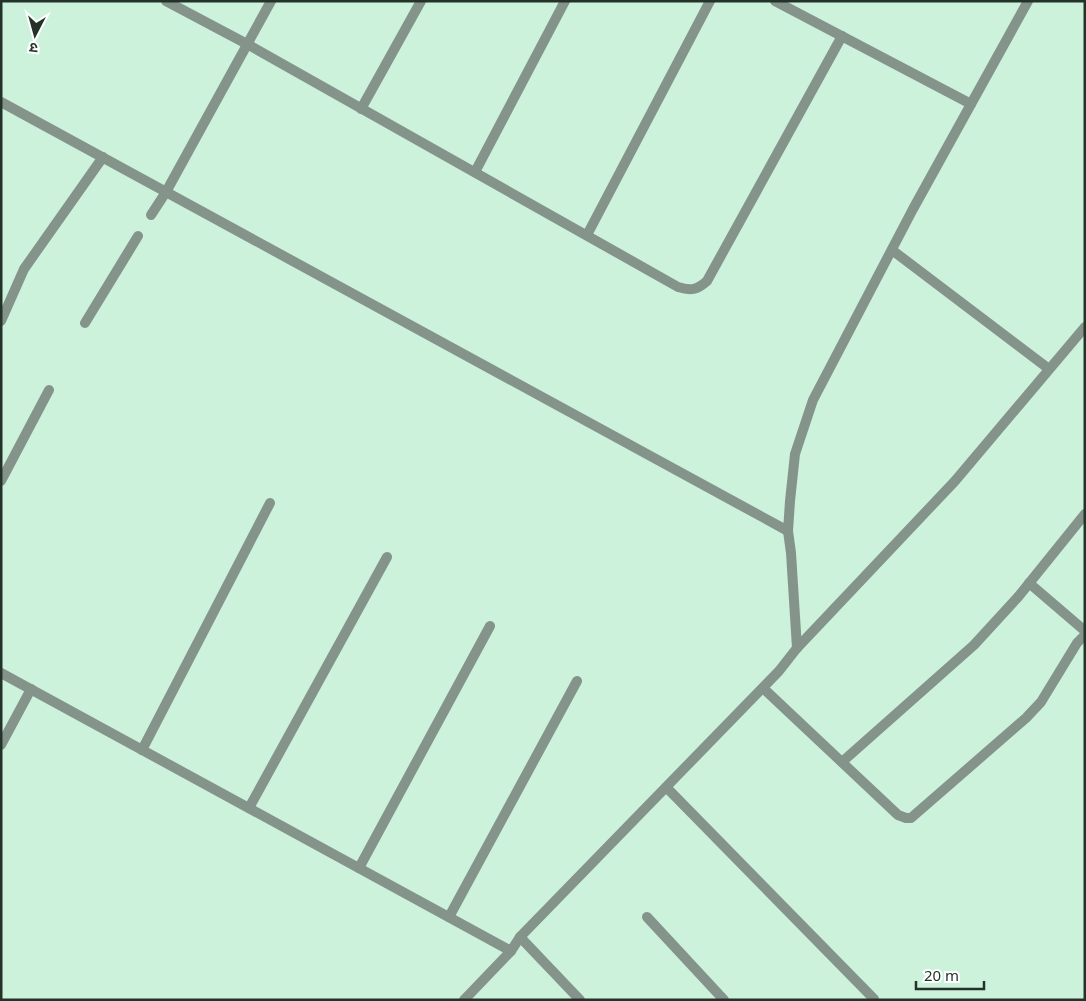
<svg xmlns="http://www.w3.org/2000/svg" width="1086" height="1001" viewBox="0 0 1086 1001" font-family="'Noto Sans','Noto Sans Devanagari',sans-serif">
<rect width="100%" height="100%" fill="#ccf2dc"/>
<g fill="none" stroke-linecap="round" stroke-linejoin="round">
<g stroke="#85948b" stroke-width="10">
<path d="M 151,215 L 166,192"/>
<path d="M 85,323 L 138,236"/>
</g>
<g stroke="#85948b" stroke-width="10">
<path d="M 166,1 L 247,44 L 678,287 C 691,291 697,290 707,281 L 842,36"/>
<path d="M 775,1 L 971,104"/>
<path d="M 1,102 L 788,531"/>
<path d="M 361,109 L 421,1"/>
<path d="M 475,172 L 565,1"/>
<path d="M 166,192 L 271,1"/>
<path d="M 587,235 L 710,1"/>
<path d="M 892,250 L 1049,369"/>
<path d="M 1,321 L 24,269 L 103,157"/>
<path d="M 1,481 L 49,390"/>
<path d="M 1029,583 L 1085,631"/>
<path d="M 797,648 L 955,481 L 1085,327"/>
<path d="M 1,673 L 511,951"/>
<path d="M 763,688 L 898,815 L 906,818 L 911,818 L 1026,718 L 1041,702 L 1077,643 L 1085,635"/>
<path d="M 1,745 L 31,689"/>
<path d="M 142,750 L 270,503"/>
<path d="M 842,762 L 974,645 L 1018,597 L 1085,514"/>
<path d="M 667,788 L 874,999"/>
<path d="M 249,808 L 387,557"/>
<path d="M 359,868 L 490,626"/>
<path d="M 449,917 L 577,681"/>
<path d="M 647,917 L 724,1000"/>
<path d="M 520,937 L 580,1000"/>
<path d="M 464,1000 L 511,951 L 520,937 L 779,671 L 797,648 L 791,553 L 788,531 L 790,501 L 795,454 L 813,400 L 913,209 L 1028,1"/>
</g>
</g>
<rect width="1086" height="1001" fill="none" stroke="#24332a" stroke-width="5"/>
<g transform="translate(35 35) rotate(186)" stroke="#ffffff" stroke-width="4" paint-order="stroke">
<path d="M0-4L9 19L0 12L-9 19Z" fill="#24332a"/>
<text y="-8" font-size="14" font-weight="bold" text-anchor="middle" fill="#24332a">उ</text>
</g>
<path d="M916 981v8h68v-8" fill="none" stroke="#24332a" stroke-width="2.5"/>
<text x="924" y="981" font-size="15" fill="#24332a" stroke="#ffffff" stroke-width="4" paint-order="stroke">20 m</text>
</svg>
